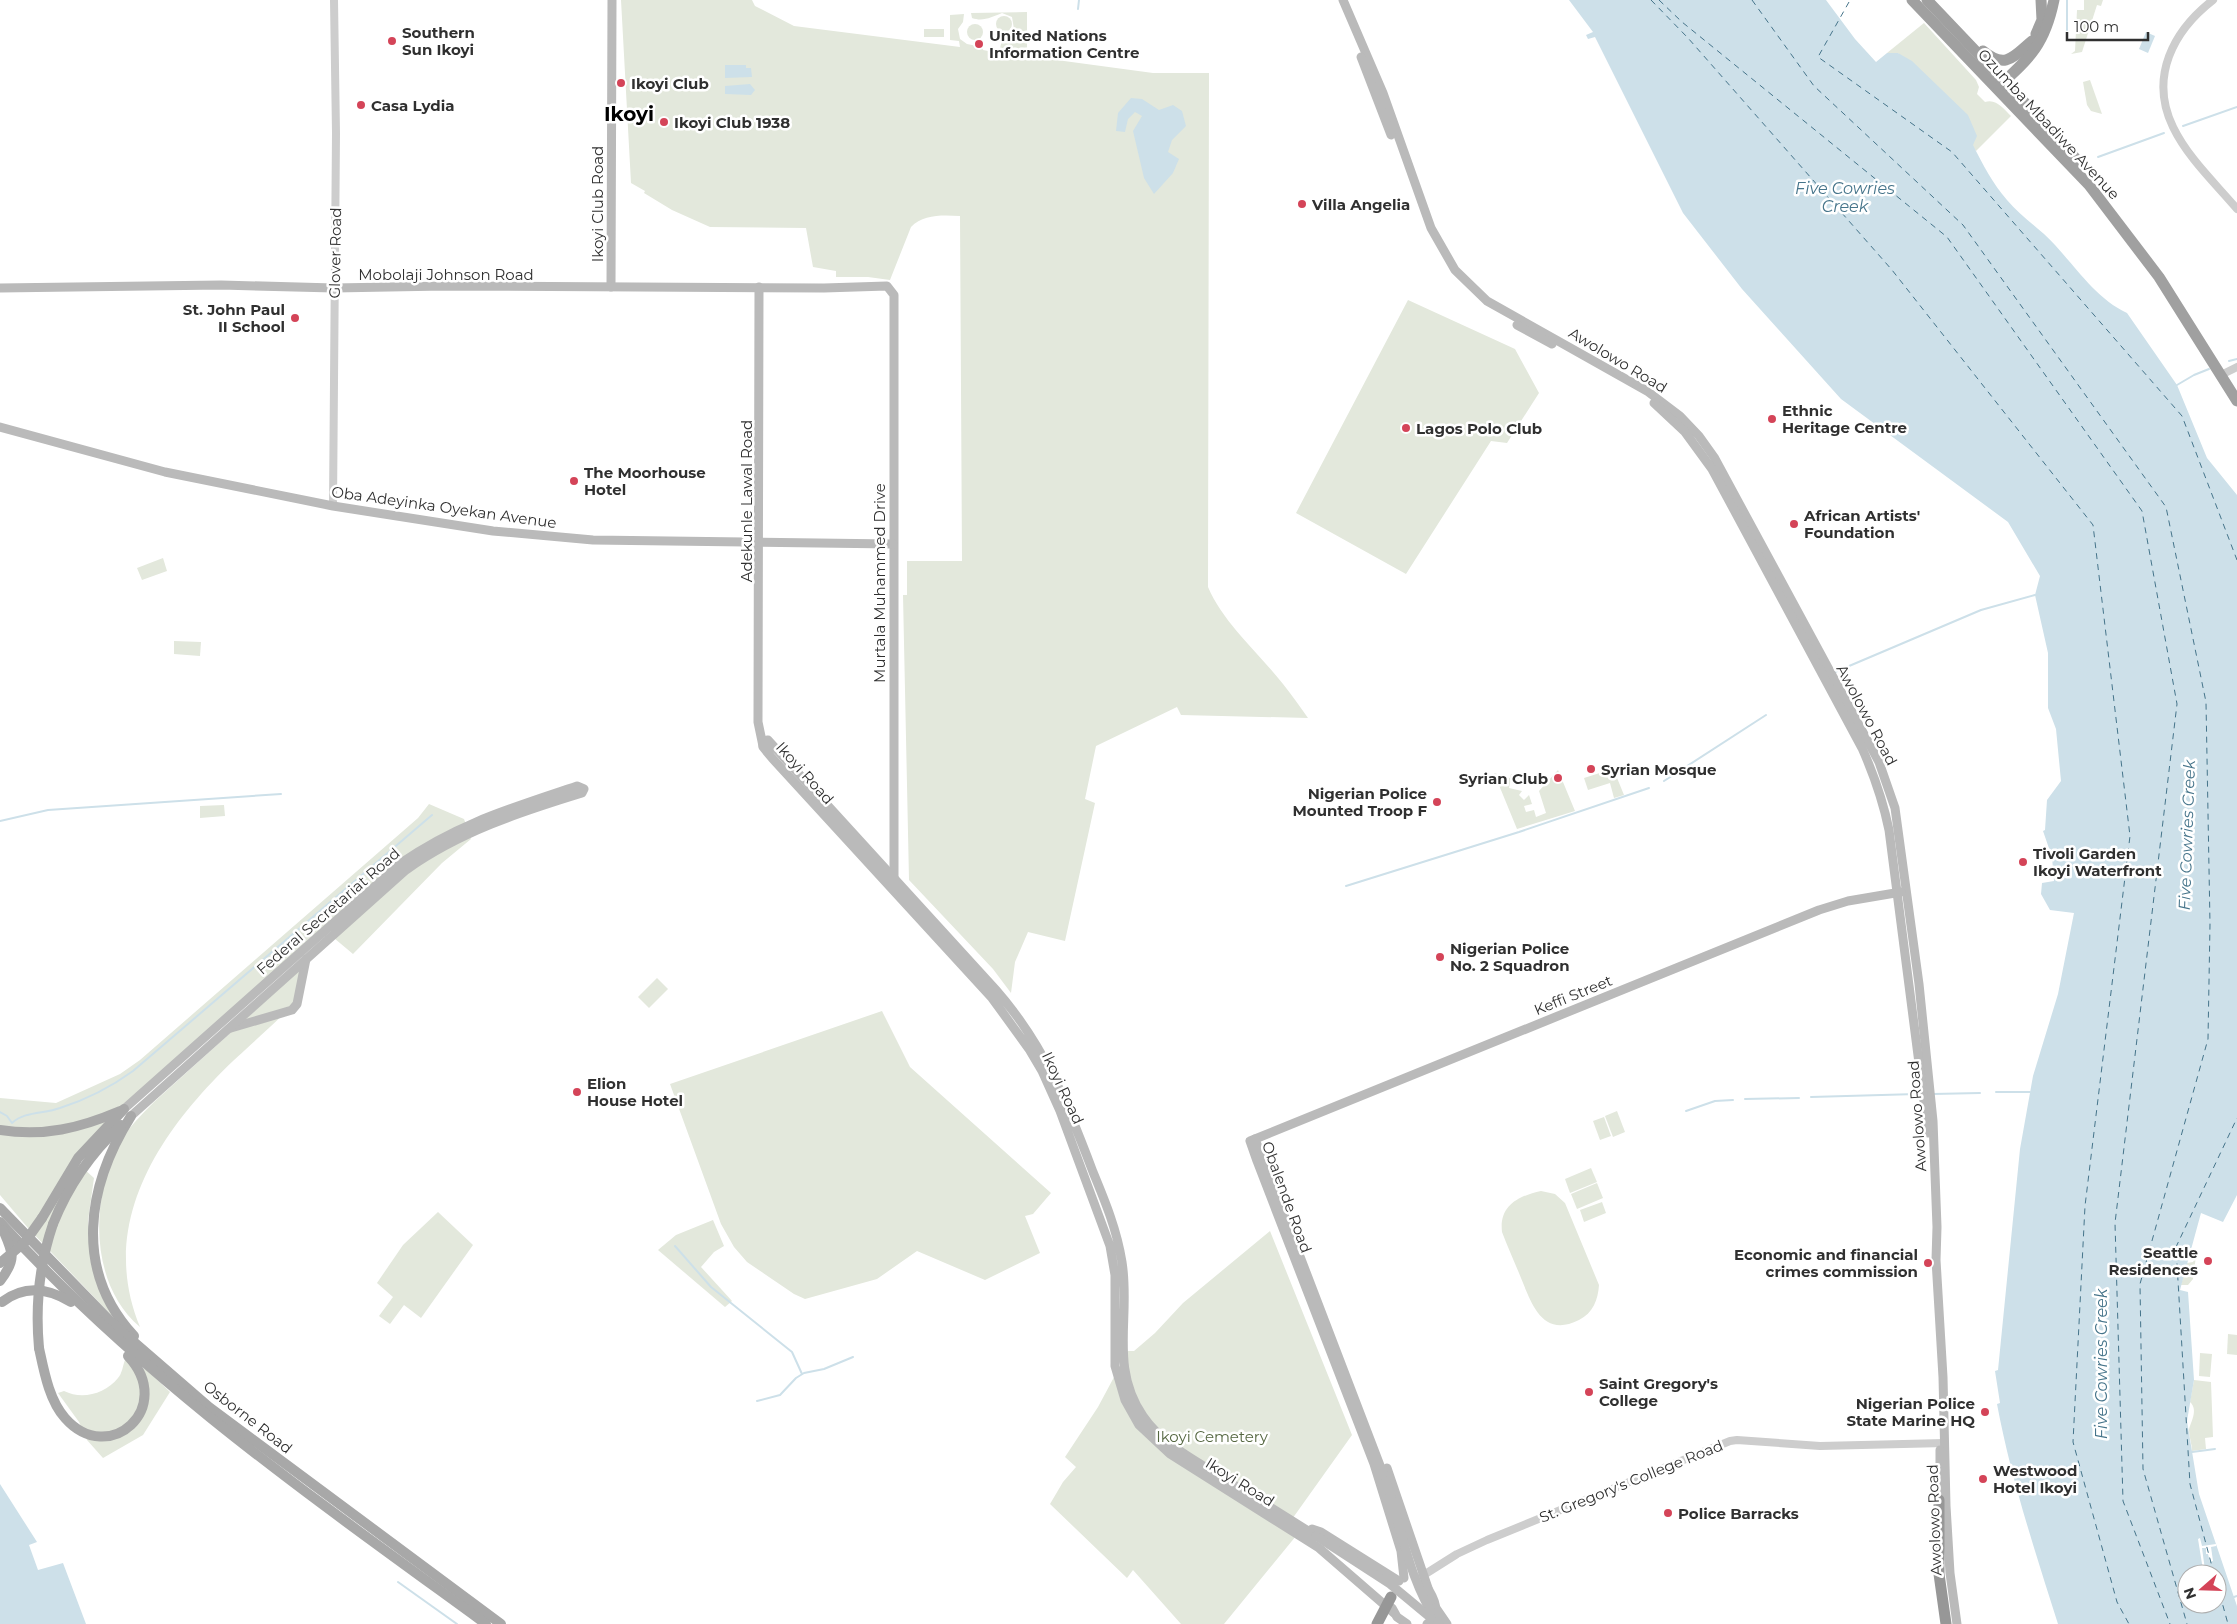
<svg xmlns="http://www.w3.org/2000/svg" width="2237" height="1624" viewBox="0 0 2237 1624" font-family="Montserrat,sans-serif">
<rect width="100%" height="100%" fill="#fff"/>
<g fill="#e3e8dc">
<path d="M 621,0 L 752,0 L 755,6 L 794,26 L 960,47 L 959,41 L 950,40 L 950,15 L 964,14 L 963,22 L 958,29 L 960,39 L 967,44 L 982,47 L 983,50 L 999,53 L 1003,35 L 1009,34 L 1014,29 L 1012,17 L 1002,13 C 992,17 983,22 972,18 L 971,13 L 1027,12 L 1027,56 L 1153,73 L 1209,73 L 1208,587 C 1224,624 1258,652 1283,684 C 1292,695 1300,707 1308,718 L 1181,715 L 1177,707 L 1096,746 L 1085,799 L 1095,803 L 1065,941 L 1028,932 L 1015,962 L 1011,993 L 993,969 L 909,880 L 903,595 L 907,595 L 907,561 L 962,561 L 960,216 C 943,215 923,214 911,227 L 890,280 L 868,277 L 836,277 L 836,271 L 813,267 L 806,228 L 710,227 L 672,210 L 644,193 L 645,191 L 631,183 Z"/>
<path d="M 2084,0 L 2103,0 L 2101,6 L 2097,5 L 2082,52 L 2071,54 L 2075,51 L 2077,10 L 2084,10 Z"/>
<circle cx="1004" cy="24" r="8"/>
<path d="M 1924,23 L 1976,80 L 1979,87 L 1977,94 L 1985,102 C 1996,98 2004,109 2011,116 L 1976,151 L 1898,53 L 1887,53 Z"/>
<circle cx="975" cy="32" r="8"/>
<rect x="924" y="29" width="20" height="8"/>
<path d="M 2090,80 L 2102,114 L 2091,111 L 2087,105 L 2083,82 Z"/>
<path d="M 1408,300 L 1515,349 L 1539,393 L 1507,443 L 1491,441 L 1406,574 L 1296,513 Z"/>
<path d="M 163,558 L 167,571 L 142,580 L 137,568 Z"/>
<path d="M 174,641 L 201,642 L 200,656 L 174,654 Z"/>
<path d="M 1613,768 L 1624,795 L 1614,798 L 1610,783 L 1588,790 L 1584,778 L 1606,771 L 1609,779 L 1607,770 Z"/>
<path d="M 1558,770 L 1575,811 L 1517,829 L 1494,773 L 1510,778 L 1511,774 L 1525,776 L 1527,781 L 1511,778 L 1509,788 L 1522,791 L 1519,795 L 1524,800 L 1529,795 L 1532,804 L 1524,806 L 1526,812 L 1534,810 L 1536,817 L 1546,813 L 1539,791 Z"/>
<path d="M 429,804 L 464,819 L 471,839 L 442,863 L 353,954 L 322,928 L 73,1159 L 94,1178 L 88,1221 L 90,1246 L 115,1319 L 28,1228 L 0,1195 L 0,1098 L 56,1103 L 120,1074 L 140,1060 L 418,818 Z"/>
<path d="M 224,805 L 225,816 L 200,818 L 200,806 Z"/>
<path d="M 302,968 C 301,978 301,989 298,998 C 297,1004 241,1053 233,1061 C 160,1131 97,1223 140,1327 C 90,1285 90,1201 118,1146 C 127,1129 141,1115 154,1102 Z"/>
<path d="M 657,978 L 668,989 L 649,1008 L 638,997 Z"/>
<path d="M 882,1011 L 910,1067 L 1051,1193 L 1033,1214 L 1025,1216 L 1040,1253 L 985,1280 L 917,1251 L 877,1279 L 805,1299 L 794,1294 L 747,1262 L 734,1247 L 721,1224 L 670,1084 Z"/>
<path d="M 1617,1111 L 1625,1132 L 1613,1137 L 1605,1116 Z"/>
<path d="M 1604,1117 L 1611,1136 L 1600,1140 L 1593,1121 Z"/>
<path d="M 1591,1168 L 1597,1182 L 1570,1193 L 1565,1179 Z"/>
<path d="M 1597,1183 L 1603,1198 L 1577,1209 L 1571,1194 Z"/>
<path d="M 1541,1191 L 1555,1194 L 1565,1203 L 1599,1285 C 1598,1300 1593,1313 1579,1320 C 1543,1338 1532,1305 1521,1278 C 1515,1263 1508,1248 1502,1232 C 1499,1206 1518,1196 1541,1191 Z"/>
<path d="M 1602,1202 L 1606,1213 L 1584,1222 L 1580,1210 Z"/>
<path d="M 438,1212 L 473,1245 L 421,1318 L 404,1305 L 390,1324 L 379,1316 L 393,1297 L 377,1283 L 403,1245 Z"/>
<path d="M 713,1220 L 724,1246 L 714,1252 L 701,1267 L 732,1301 L 725,1307 L 658,1250 L 676,1235 Z"/>
<path d="M 1270,1231 L 1352,1435 L 1285,1529 L 1296,1536 L 1224,1624 L 1181,1624 L 1133,1570 L 1127,1578 L 1050,1504 L 1063,1482 L 1076,1467 L 1065,1457 L 1098,1407 L 1128,1351 L 1134,1351 L 1155,1333 L 1183,1303 Z"/>
<path d="M 2196,1256 L 2193,1279 L 2188,1285 L 2181,1285 L 2187,1263 L 2193,1262 Z"/>
<path d="M 2228,1334 L 2237,1335 L 2237,1355 L 2227,1354 Z"/>
<path d="M 2200,1353 L 2212,1354 L 2210,1377 L 2199,1376 Z"/>
<path d="M 125,1360 L 147,1370 L 170,1392 L 143,1435 L 103,1458 L 87,1440 L 79,1422 L 58,1393 L 64,1391 C 82,1400 105,1394 118,1378 C 122,1374 123,1365 125,1360 Z"/>
<path d="M 2194,1380 L 2211,1382 L 2213,1437 L 2205,1438 L 2206,1449 L 2192,1451 C 2192,1444 2189,1437 2189,1430 C 2190,1423 2199,1410 2190,1402 Z"/>
</g>
<g fill="#cde0e9" fill-rule="evenodd">
<path d="M 1569,0 L 1826,0 L 1855,39 L 1876,62 L 1887,53 L 1898,53 L 1912,61 L 1968,115 L 1977,136 L 1973,145 C 1983,165 1993,184 2007,200 C 2021,217 2041,229 2055,245 C 2077,269 2097,299 2127,313 L 2177,385 L 2207,458 L 2237,495 L 2237,1195 L 2223,1222 L 2201,1213 L 2180,1290 L 2188,1292 L 2194,1380 L 2187,1421 L 2199,1494 L 2237,1606 L 2237,1624 L 2058,1624 C 2035,1551 2011,1479 1997,1404 L 2000,1403 L 1995,1371 L 1998,1370 L 2020,1149 L 2033,1076 L 2058,994 L 2074,913 L 2050,910 L 2041,894 L 2042,883 L 2054,881 L 2052,857 L 2043,831 L 2045,830 L 2047,800 L 2061,781 L 2056,729 L 2048,708 L 2048,653 L 2035,595 L 2040,576 L 2008,522 L 1841,399 L 1742,289 L 1683,213 L 1595,37 L 1588,39 L 1586,35 L 1593,32 ZM 2187,1574 L 2217,1574 L 2217,1604 L 2187,1604 Z"/>
<path d="M 2146,32 L 2155,36 L 2148,53 L 2139,49 Z"/>
<path d="M 746,65 L 746,68 L 751,68 L 752,77 L 725,78 L 725,65 Z"/>
<path d="M 750,84 L 755,90 L 751,95 L 725,94 L 725,86 Z"/>
<path d="M 1131,98 L 1142,99 L 1159,110 L 1173,105 L 1182,111 L 1186,126 L 1172,140 L 1168,152 L 1179,159 L 1173,173 L 1154,194 L 1144,178 L 1133,131 L 1142,116 L 1135,112 L 1128,119 L 1125,132 L 1116,131 L 1118,113 Z"/>
<path d="M 0,1484 L 37,1542 L 29,1545 L 38,1570 L 63,1563 L 86,1624 L 0,1624 Z"/>
</g>
<path fill="#fff" d="M 2200,1538 L 2202,1546 L 2216,1544 L 2216,1546 L 2211,1547 L 2213,1561 L 2210,1562 L 2208,1554 L 2206,1554 L 2206,1548 L 2202,1548 L 2205,1570 L 2203,1570 L 2198,1539 Z"/>
<g fill="none" stroke-linecap="round" stroke-linejoin="round">
<g stroke="#cde0e9" stroke-width="2">
<path d="M 1078,9 L 1079,0"/>
<path d="M 2067,30 L 2067,0"/>
<path d="M 2183,126 L 2237,107"/>
<path d="M 2098,157 L 2164,133"/>
<path d="M 2229,361 L 2237,359"/>
<path d="M 2177,385 L 2194,375 L 2209,369"/>
<path d="M 1835,672 L 1981,610 L 2035,595"/>
<path d="M 1664,781 L 1766,715"/>
<path d="M 0,821 L 48,810 L 281,794"/>
<path d="M 1346,886 L 1519,832 L 1649,788"/>
<path d="M 1996,1092 L 2030,1092"/>
<path d="M 1933,1094 L 1980,1093"/>
<path d="M 1811,1097 L 1917,1094"/>
<path d="M 1745,1099 L 1799,1098"/>
<path d="M 1686,1111 L 1715,1101 L 1733,1100"/>
<path d="M 0,1112 L 7,1116 L 12,1123 C 25,1111 44,1114 60,1108 C 85,1100 111,1087 133,1071 L 432,815"/>
<path d="M 675,1246 L 711,1287 L 792,1352 L 802,1374"/>
<path d="M 757,1401 L 780,1395 L 796,1378 L 804,1373 L 824,1369 L 853,1357"/>
<path d="M 2192,1452 L 2215,1449"/>
<path d="M 398,1582 L 457,1624"/>
<path d="M 2234,1597 L 2237,1596"/>
</g>
<g stroke="#45748a" stroke-width="1" stroke-dasharray="6 5" stroke-linecap="butt">
<path d="M 1651,0 L 1688,38 L 1892,270 L 2093,525 L 2130,836 L 2085,1206 L 2073,1442 L 2117,1602 L 2129,1624"/>
<path d="M 1659,0 L 1682,22 L 1947,237 L 2142,511 L 2177,704 L 2115,1223 L 2123,1501 L 2170,1624"/>
<path d="M 1752,0 L 1814,86 L 1963,225 L 2166,507 L 2206,702 L 2210,924 L 2208,1039 L 2140,1284 L 2143,1469 L 2187,1624"/>
<path d="M 1849,2 L 1818,57 L 1952,152 L 2182,416 L 2237,560"/>
<path d="M 2214,1574 L 2190,1484 L 2176,1247 L 2237,1118"/>
<path d="M 2217,1584 L 2228,1624"/>
</g>
<g stroke="#cdcdcd" stroke-width="8">
<path d="M 2213,0 C 2173,31 2149,77 2173,127 C 2188,158 2215,183 2237,209"/>
<path d="M 2221,375 L 2237,367"/>
<path d="M 333,506 L 336,133 L 334,0"/>
<path d="M 1419,1578 L 1457,1554 L 1487,1540 L 1730,1441 L 1737,1440 L 1820,1446 L 1945,1443"/>
</g>
<g stroke="#bababa" stroke-width="9">
<path d="M 1343,0 L 1383,93 L 1431,228 L 1455,270 L 1487,301 L 1647,391 L 1680,416 L 1699,436 L 1714,457 L 1879,762 L 1895,808 L 1919,984 L 1933,1121 L 1937,1227 L 1936,1260 L 1943,1377 L 1946,1506 L 1950,1573 L 1957,1624"/>
<path d="M 1361,57 L 1391,135"/>
<path d="M 611,287 L 612,0"/>
<path d="M 759,287 L 758,722 L 763,746"/>
<path d="M 0,288 L 221,285 L 334,288 L 445,286 L 824,288 L 887,286 L 894,295 L 894,880"/>
<path d="M 1517,325 L 1552,344"/>
<path d="M 1654,403 L 1685,432 L 1712,469 L 1862,748 C 1874,775 1883,801 1889,830 L 1928,1133"/>
<path d="M 0,427 L 165,472 L 333,506 L 493,531 L 593,540 L 893,544"/>
<path d="M 231,1028 L 292,1010 L 297,1004 L 306,959"/>
<path d="M 124,1109 L 401,863 C 459,823 512,808 577,786 L 584,789 L 582,793 C 520,812 459,832 406,870 L 131,1116"/>
<path d="M 1255,1139 L 1819,910 L 1848,901 L 1901,892"/>
<path d="M 1940,1450 L 1940,1504"/>
<path d="M 1387,1468 L 1428,1588"/>
<path d="M 1386,1481 L 1255,1139 L 1250,1141 L 1257,1161 L 1374,1464 L 1401,1551 L 1404,1578"/>
<path d="M 1312,1529 L 1321,1532 L 1399,1581"/>
<path d="M 1316,1536 C 1285,1516 1254,1497 1223,1478 C 1195,1460 1162,1444 1143,1416 C 1109,1367 1131,1316 1122,1262 C 1117,1230 1105,1201 1093,1172 C 1067,1103 1045,1046 996,990 L 768,740 L 763,741 L 763,747 L 772,758 L 992,998 L 1029,1049 L 1042,1071 L 1060,1111 L 1110,1246 L 1115,1275 L 1115,1366 L 1125,1400 L 1139,1425 L 1170,1454 L 1319,1548 L 1394,1613"/>
<path d="M 1425,1584 C 1434,1597 1443,1615 1427,1624"/>
<path d="M 1392,1608 L 1397,1617 L 1407,1624"/>
<path d="M 1436,1608 L 1447,1624"/>
</g>
<g stroke="#a8a8a8" stroke-width="10">
<path d="M 131,1116 C 87,1186 73,1270 134,1336"/>
<path d="M 0,1130 C 44,1137 80,1128 120,1111"/>
<path d="M 0,1208 L 112,1323 L 209,1407 L 501,1624"/>
<path d="M 42,1218 L 78,1158 L 124,1109"/>
<path d="M 0,1222 C 142,1379 316,1500 486,1624"/>
<path d="M 53,1224 C 68,1186 91,1153 121,1125"/>
<path d="M 0,1281 C 16,1260 14,1254 3,1230"/>
<path d="M 2,1302 C 24,1285 48,1288 71,1302"/>
<path d="M 39,1348 C 44,1371 49,1400 65,1418 C 109,1468 176,1407 128,1356"/>
</g>
<g stroke="#a0a0a0" stroke-width="11">
<path d="M 1912,0 L 2089,185 L 2159,277 L 2237,401"/>
<path d="M 1927,0 L 2061,141 L 2081,165"/>
<path d="M 2036,34 L 2042,20 L 2041,0"/>
<path d="M 1983,51 C 2006,70 2014,56 2032,41"/>
<path d="M 1999,86 C 2031,57 2045,44 2054,0"/>
</g>
<g stroke="#979797" stroke-width="11">
<path d="M 1939,1500 L 1939,1574 L 1946,1624"/>
<path d="M 1377,1624 L 1391,1597"/>
</g>
<g stroke="#bababa" stroke-width="9">
<path d="M 1386,1481 C 1402,1529 1409,1582 1439,1624"/>
<path d="M 1316,1536 L 1390,1584 L 1431,1618"/>
</g>
<g stroke="#a8a8a8" stroke-width="10">
<path d="M 0,1263 L 25,1242 L 42,1218"/>
<path d="M 39,1348 C 35,1304 39,1265 53,1224"/>
</g>
</g>
<g fill="#d44458" stroke="#fff" stroke-width="2">
<circle cx="392" cy="41" r="5"/>
<circle cx="979" cy="44" r="5"/>
<circle cx="621" cy="83" r="5"/>
<circle cx="361" cy="105" r="5"/>
<circle cx="664" cy="122" r="5"/>
<circle cx="1302" cy="204" r="5"/>
<circle cx="295" cy="318" r="5"/>
<circle cx="1772" cy="419" r="5"/>
<circle cx="1406" cy="428" r="5"/>
<circle cx="574" cy="481" r="5"/>
<circle cx="1794" cy="524" r="5"/>
<circle cx="1591" cy="769" r="5"/>
<circle cx="1558" cy="778" r="5"/>
<circle cx="1437" cy="802" r="5"/>
<circle cx="2023" cy="862" r="5"/>
<circle cx="1440" cy="957" r="5"/>
<circle cx="577" cy="1092" r="5"/>
<circle cx="2208" cy="1261" r="5"/>
<circle cx="1928" cy="1263" r="5"/>
<circle cx="1589" cy="1392" r="5"/>
<circle cx="1985" cy="1412" r="5"/>
<circle cx="1983" cy="1479" r="5"/>
<circle cx="1668" cy="1513" r="5"/>
</g>
<g text-anchor="middle" dominant-baseline="central" stroke-width="5" stroke-linejoin="round" paint-order="stroke">
<g font-size="15" font-weight="bold" fill="#303030" stroke="#fff" text-anchor="start">
<text x="402" y="32">Southern<tspan x="402" dy="17">Sun Ikoyi</tspan></text>
<text x="989" y="35">United Nations<tspan x="989" dy="17">Information Centre</tspan></text>
<text x="631" y="83">Ikoyi Club</text>
<text x="371" y="105">Casa Lydia</text>
<text x="674" y="122">Ikoyi Club 1938</text>
<text x="1312" y="204">Villa Angelia</text>
<text x="285" y="309" text-anchor="end">St. John Paul<tspan x="285" dy="17">II School</tspan></text>
<text x="1782" y="410">Ethnic<tspan x="1782" dy="17">Heritage Centre</tspan></text>
<text x="1416" y="428">Lagos Polo Club</text>
<text x="584" y="472">The Moorhouse<tspan x="584" dy="17">Hotel</tspan></text>
<text x="1804" y="515">African Artists'<tspan x="1804" dy="17">Foundation</tspan></text>
<text x="1601" y="769">Syrian Mosque</text>
<text x="1548" y="778" text-anchor="end">Syrian Club</text>
<text x="1427" y="793" text-anchor="end">Nigerian Police<tspan x="1427" dy="17">Mounted Troop F</tspan></text>
<text x="2033" y="853">Tivoli Garden<tspan x="2033" dy="17">Ikoyi Waterfront</tspan></text>
<text x="1450" y="948">Nigerian Police<tspan x="1450" dy="17">No. 2 Squadron</tspan></text>
<text x="587" y="1083">Elion<tspan x="587" dy="17">House Hotel</tspan></text>
<text x="2198" y="1252" text-anchor="end">Seattle<tspan x="2198" dy="17">Residences</tspan></text>
<text x="1918" y="1254" text-anchor="end">Economic and financial<tspan x="1918" dy="17">crimes commission</tspan></text>
<text x="1599" y="1383">Saint Gregory's<tspan x="1599" dy="17">College</tspan></text>
<text x="1975" y="1403" text-anchor="end">Nigerian Police<tspan x="1975" dy="17">State Marine HQ</tspan></text>
<text x="1993" y="1470">Westwood<tspan x="1993" dy="17">Hotel Ikoyi</tspan></text>
<text x="1678" y="1513">Police Barracks</text>
</g>
<g font-size="15" fill="#303030" stroke="#fff">
<text transform="translate(2049 124) rotate(47)">Ozumba Mbadiwe Avenue</text>
<text transform="translate(597 204) rotate(-90)">Ikoyi Club Road</text>
<text transform="translate(335 253) rotate(-89)">Glover Road</text>
<text x="446" y="274">Mobolaji Johnson Road</text>
<text transform="translate(1618 360) rotate(31)">Awolowo Road</text>
<text transform="translate(746 501) rotate(-90)">Adekunle Lawal Road</text>
<text transform="translate(444 507) rotate(8)">Oba Adeyinka Oyekan Avenue</text>
<text transform="translate(879 583) rotate(-90)">Murtala Muhammed Drive</text>
<text transform="translate(1867 715) rotate(62)">Awolowo Road</text>
<text transform="translate(805 773) rotate(48)">Ikoyi Road</text>
<text transform="translate(328 911) rotate(-41)">Federal Secretariat Road</text>
<text transform="translate(1573 995) rotate(-22)">Keffi Street</text>
<text transform="translate(1063 1088) rotate(65)">Ikoyi Road</text>
<text transform="translate(1917 1116) rotate(-94)">Awolowo Road</text>
<text transform="translate(1287 1197) rotate(70)">Obalende Road</text>
<text transform="translate(248 1417) rotate(38)">Osborne Road</text>
<text transform="translate(1631 1481) rotate(-22)">St. Gregory's College Road</text>
<text transform="translate(1240 1482) rotate(32)">Ikoyi Road</text>
<text transform="translate(1934 1520) rotate(-92)">Awolowo Road</text>
</g>
<g font-size="15" fill="#556741" stroke="#fff">
<text x="1212" y="1436">Ikoyi Cemetery</text>
</g>
<g font-size="16" font-style="italic" fill="#45748a" stroke="#fff">
<text x="1845" y="188">Five Cowries<tspan x="1845" dy="18">Creek</tspan></text>
<text transform="translate(2187 835) rotate(-88)">Five Cowries Creek</text>
<text transform="translate(2101 1364) rotate(-90)">Five Cowries Creek</text>
</g>
<g font-size="20" font-weight="bold" fill="#000" stroke="#fff">
<text x="629" y="114">Ikoyi</text>
</g>
</g>
<g transform="translate(2202 1589) rotate(250)"><circle r="24" fill="#ffffff" stroke="#acacac"/>
<path d="M0-4L9 19L0 12L-9 19Z" fill="#d44458"/>
<text y="-8" font-size="14" font-weight="bold" text-anchor="middle" fill="#303030">N</text>
</g>
<path d="M2067 32v8h81v-8" fill="none" stroke="#303030" stroke-width="2.5"/>
<text x="2074" y="32" font-size="15" fill="#303030" stroke="#ffffff" stroke-width="4" paint-order="stroke">100 m</text>
</svg>
